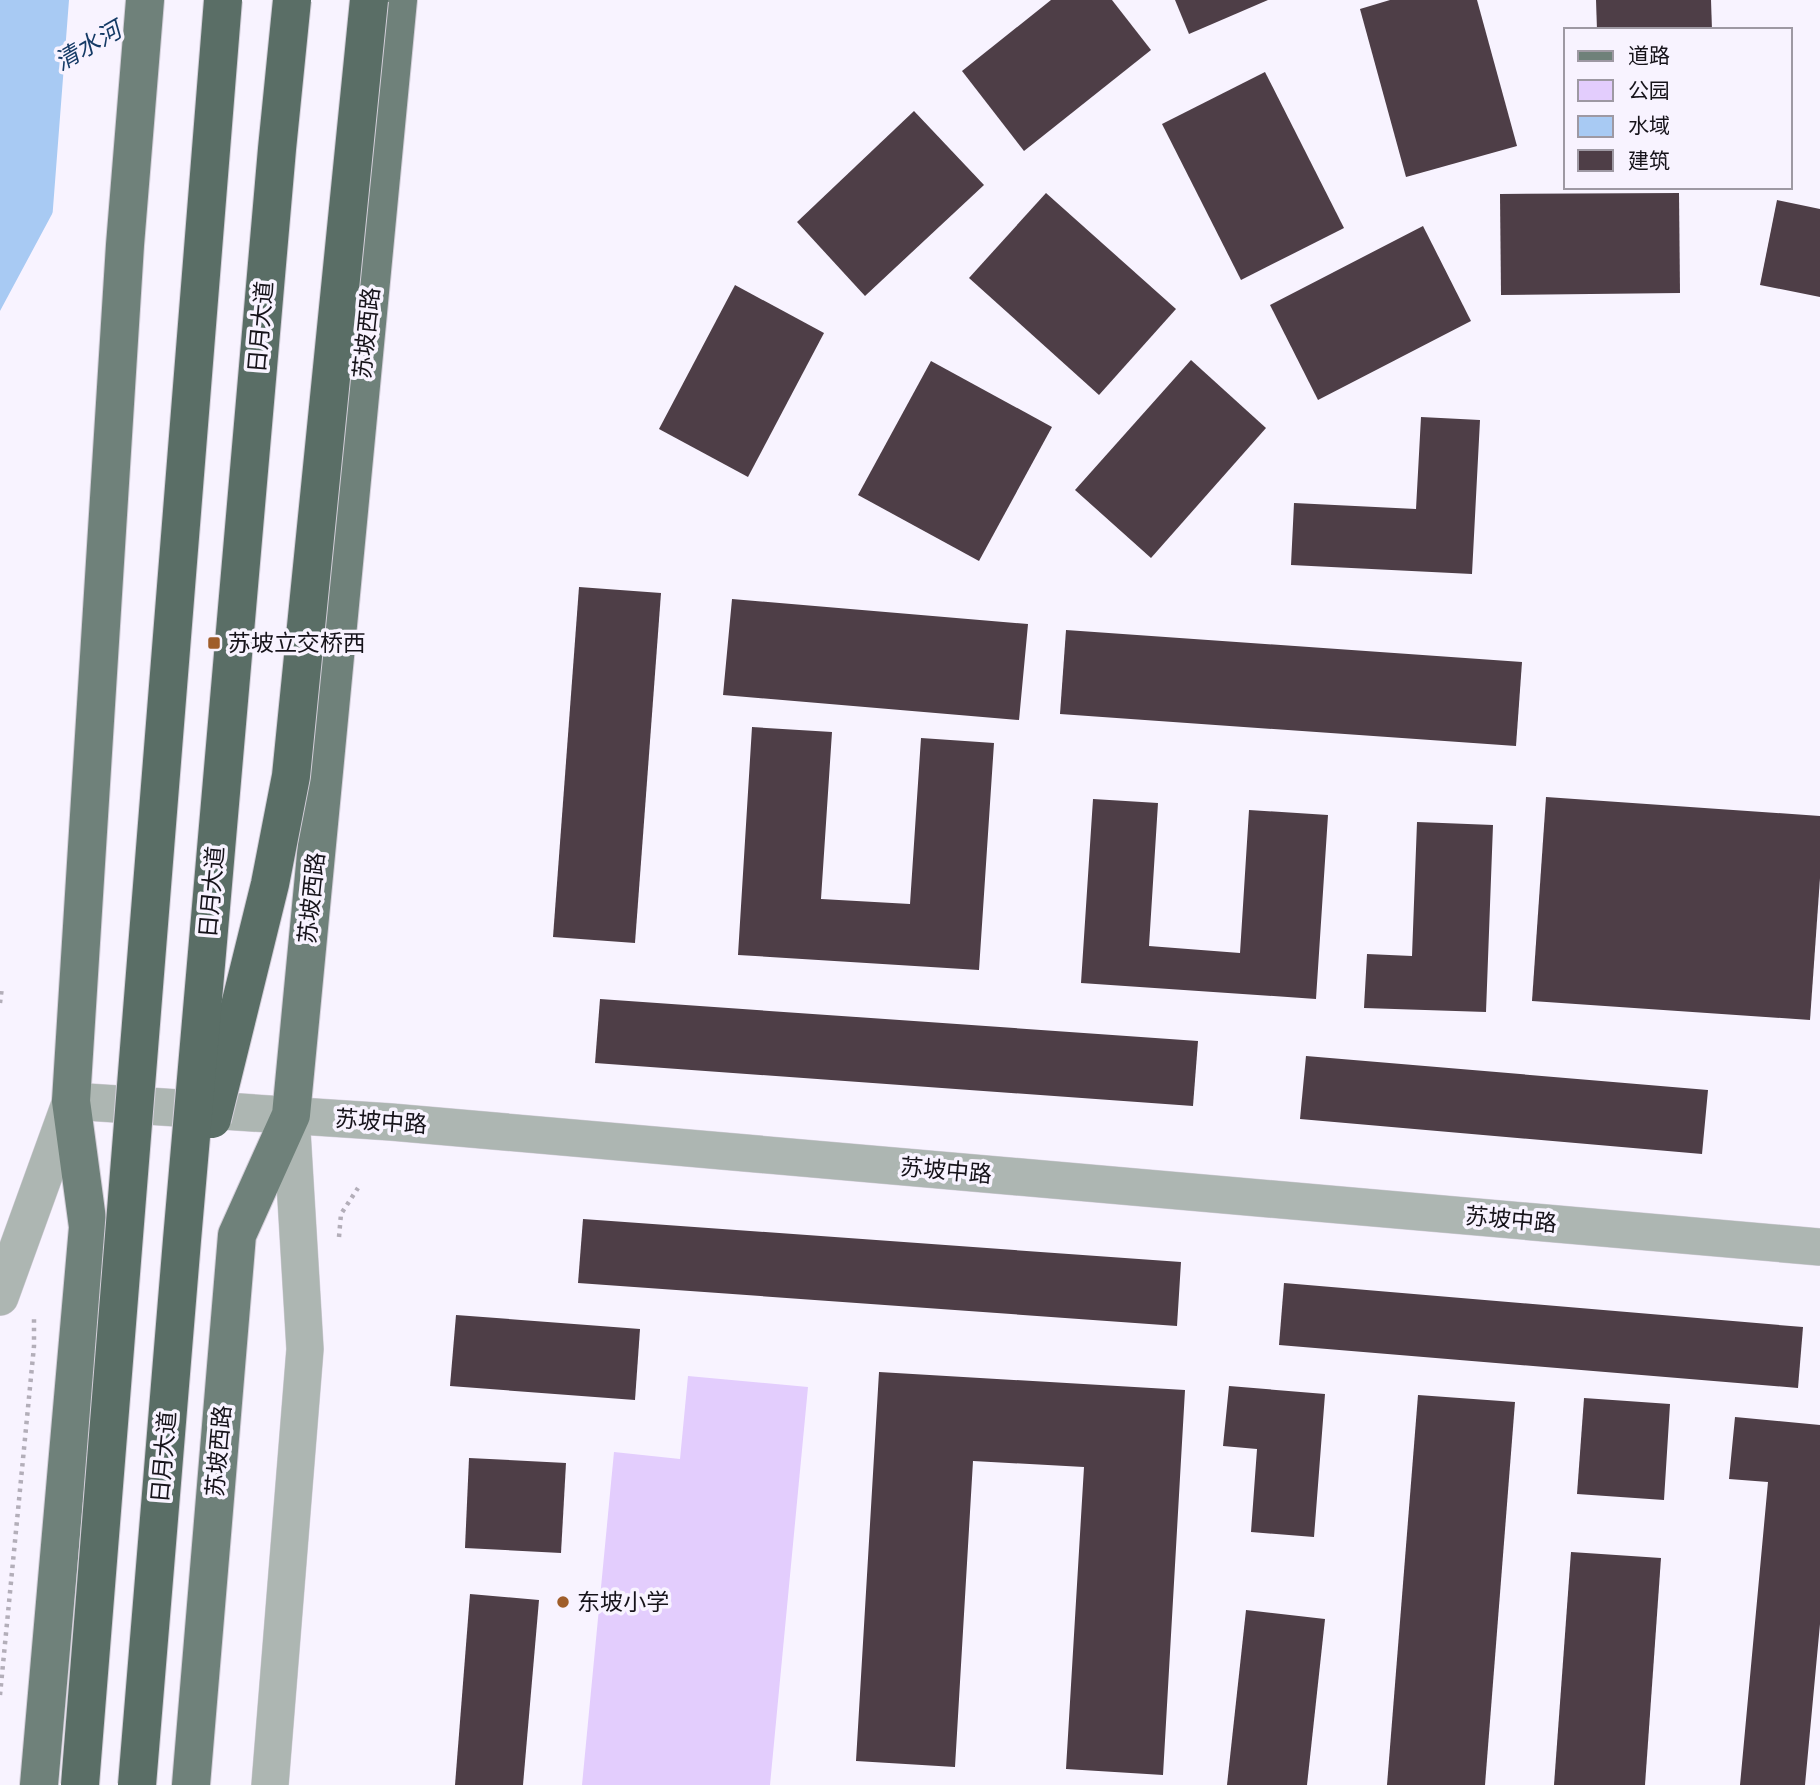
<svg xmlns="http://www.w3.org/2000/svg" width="1820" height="1785" viewBox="0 0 1820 1785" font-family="Karla,'Noto Sans SC',sans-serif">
<rect width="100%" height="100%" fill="#f8f3ff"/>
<path fill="#e3cdfd" d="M 688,1376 L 808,1387 L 770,1785 L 582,1785 L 614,1452 L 680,1459 Z"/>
<path fill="#a8caf3" d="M 0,0 L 418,0 L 66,188 L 0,311 Z"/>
<path fill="#f8f3ff" d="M 69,0 L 422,0 L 420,3 L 69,190 L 52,221 Z"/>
<g fill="#4e3e47">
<path d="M 1051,0 L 1112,0 L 1151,50 L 1024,151 L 962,71 Z"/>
<path d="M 1175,0 L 1268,0 L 1189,34 Z"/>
<path d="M 1390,0 L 1477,0 L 1517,146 L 1406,177 L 1360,9 Z"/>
<path d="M 1596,0 L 1711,0 L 1712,30 L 1597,30 Z"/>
<path d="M 1265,72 L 1344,228 L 1241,280 L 1162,124 Z"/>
<path d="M 914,111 L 984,185 L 865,296 L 797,222 Z"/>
<path d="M 1046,193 L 1176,309 L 1099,395 L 969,278 Z"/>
<path d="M 1679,193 L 1680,293 L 1501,295 L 1500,194 Z"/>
<path d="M 1777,200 L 1820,209 L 1820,297 L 1760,285 Z"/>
<path d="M 1423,226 L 1471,321 L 1318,400 L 1270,305 Z"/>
<path d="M 735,285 L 824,333 L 748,477 L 659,429 Z"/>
<path d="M 1191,360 L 1266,428 L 1151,558 L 1075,490 Z"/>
<path d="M 931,361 L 1052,427 L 979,561 L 858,495 Z"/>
<path d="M 1421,417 L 1480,420 L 1472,574 L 1291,565 L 1294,503 L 1416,509 Z"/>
<path d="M 579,587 L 661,593 L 635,943 L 553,937 Z"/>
<path d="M 732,599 L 1028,624 L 1019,720 L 723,695 Z"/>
<path d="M 1066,630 L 1522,662 L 1516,746 L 1060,714 Z"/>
<path d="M 752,727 L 832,732 L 821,899 L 910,904 L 921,738 L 994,743 L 979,970 L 738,955 Z"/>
<path d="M 1546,797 L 1820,816 L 1820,878 L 1810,1020 L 1532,1001 Z"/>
<path d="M 1093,799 L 1158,803 L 1149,946 L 1240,953 L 1249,810 L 1328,815 L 1316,999 L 1081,983 Z"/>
<path d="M 1417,822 L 1493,825 L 1486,1012 L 1364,1008 L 1367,954 L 1412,956 Z"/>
<path d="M 600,999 L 1198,1041 L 1193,1106 L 595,1063 Z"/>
<path d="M 1306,1056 L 1708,1090 L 1702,1154 L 1300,1119 Z"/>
<path d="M 583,1219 L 1181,1262 L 1177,1326 L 578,1283 Z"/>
<path d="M 1284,1283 L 1803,1327 L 1798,1388 L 1279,1345 Z"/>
<path d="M 456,1315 L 640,1329 L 635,1400 L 450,1386 Z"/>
<path d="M 879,1372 L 1185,1390 L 1163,1775 L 1066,1769 L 1084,1467 L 973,1461 L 955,1767 L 856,1761 Z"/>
<path d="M 1229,1386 L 1325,1394 L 1314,1537 L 1251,1532 L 1257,1449 L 1223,1446 Z"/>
<path d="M 1418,1395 L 1515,1402 L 1485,1785 L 1387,1785 Z"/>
<path d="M 1584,1398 L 1670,1404 L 1664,1500 L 1577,1494 Z"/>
<path d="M 1735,1417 L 1820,1425 L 1820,1624 L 1805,1785 L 1740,1785 L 1768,1482 L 1729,1479 Z"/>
<path d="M 469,1458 L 566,1463 L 561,1553 L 465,1548 Z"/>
<path d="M 1571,1552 L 1661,1558 L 1645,1785 L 1554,1785 Z"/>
<path d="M 470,1594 L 539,1600 L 523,1785 L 455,1785 Z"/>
<path d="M 1246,1610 L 1325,1619 L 1307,1785 L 1227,1785 Z"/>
</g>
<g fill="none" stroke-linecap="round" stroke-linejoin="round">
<g stroke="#d4cfda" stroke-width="38">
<g id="minor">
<path d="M 0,1297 L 71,1101 L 391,1122 L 1820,1247"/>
<path d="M 270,1785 L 305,1349 L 291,1115"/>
</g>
</g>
<g stroke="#d4cfda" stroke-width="40">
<g id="major">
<path d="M 39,1785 L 88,1227 L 71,1101 L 125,245 L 145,0"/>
<path d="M 191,1785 L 237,1235 L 291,1115 L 398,0"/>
</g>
</g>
<g stroke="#b3aeb9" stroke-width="4.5" stroke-dasharray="3.5 5" stroke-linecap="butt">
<path d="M 0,1003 L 2,987"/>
<path d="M 339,1237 L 341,1214 L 358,1188"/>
<path d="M 0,1695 L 34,1346 L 34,1317"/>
</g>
<use href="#minor" stroke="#adb6b2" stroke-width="37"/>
<use href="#major" stroke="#6f817a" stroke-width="38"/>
<g stroke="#d4cfda" stroke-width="40" stroke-linecap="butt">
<g id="highway-bridge">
<path d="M 212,1119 L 270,884 L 291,776 L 369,0"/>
<path d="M 80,1785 L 223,0"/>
<path d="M 137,1785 L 182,1240 L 277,149 L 292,0"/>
</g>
</g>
<use href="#highway-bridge" stroke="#5a6e66" stroke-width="38"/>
</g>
<g fill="#9f5d2a" stroke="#f8f3ff" stroke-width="2.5">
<rect x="207" y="636" width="14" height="14" rx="3.5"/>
<circle cx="563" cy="1602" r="7"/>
</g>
<g text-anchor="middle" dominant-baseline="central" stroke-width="7" stroke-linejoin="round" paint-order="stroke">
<g font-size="23" fill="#16131a" stroke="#f8f3ff">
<text transform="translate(261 327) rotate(-85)">日月大道</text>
<text transform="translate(367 333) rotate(-84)">苏坡西路</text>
<text transform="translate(212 892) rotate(-85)">日月大道</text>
<text transform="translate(312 898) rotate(-84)">苏坡西路</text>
<text transform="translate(381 1122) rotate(4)">苏坡中路</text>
<text transform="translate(946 1171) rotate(5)">苏坡中路</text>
<text transform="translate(1511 1220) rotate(5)">苏坡中路</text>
<text transform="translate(219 1451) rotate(-85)">苏坡西路</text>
<text transform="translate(164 1457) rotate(-85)">日月大道</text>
</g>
<g font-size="23" fill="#16131a" stroke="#f8f3ff" text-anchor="start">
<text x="228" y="643">苏坡立交桥西</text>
<text x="577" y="1602">东坡小学</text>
</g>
<g font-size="24" font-style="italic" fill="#153b66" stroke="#f8f3ff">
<text transform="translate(88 46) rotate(-30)">清水河</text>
</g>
</g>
<rect x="1564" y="28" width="228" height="161" fill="#f8f3ff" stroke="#9e99a3" stroke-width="2"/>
<rect x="1578" y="51" width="35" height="10" fill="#6f817a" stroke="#9e99a3" stroke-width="2"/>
<text x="1628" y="63" font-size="21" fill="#16131a">道路</text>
<rect x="1578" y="80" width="35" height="21" fill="#e3cdfd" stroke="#9e99a3" stroke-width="2"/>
<text x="1628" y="98" font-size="21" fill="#16131a">公园</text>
<rect x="1578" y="116" width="35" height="21" fill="#a8caf3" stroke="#9e99a3" stroke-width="2"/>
<text x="1628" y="133" font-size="21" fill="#16131a">水域</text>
<rect x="1578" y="150" width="35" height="21" fill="#4e3e47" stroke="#9e99a3" stroke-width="2"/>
<text x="1628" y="168" font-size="21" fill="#16131a">建筑</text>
</svg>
